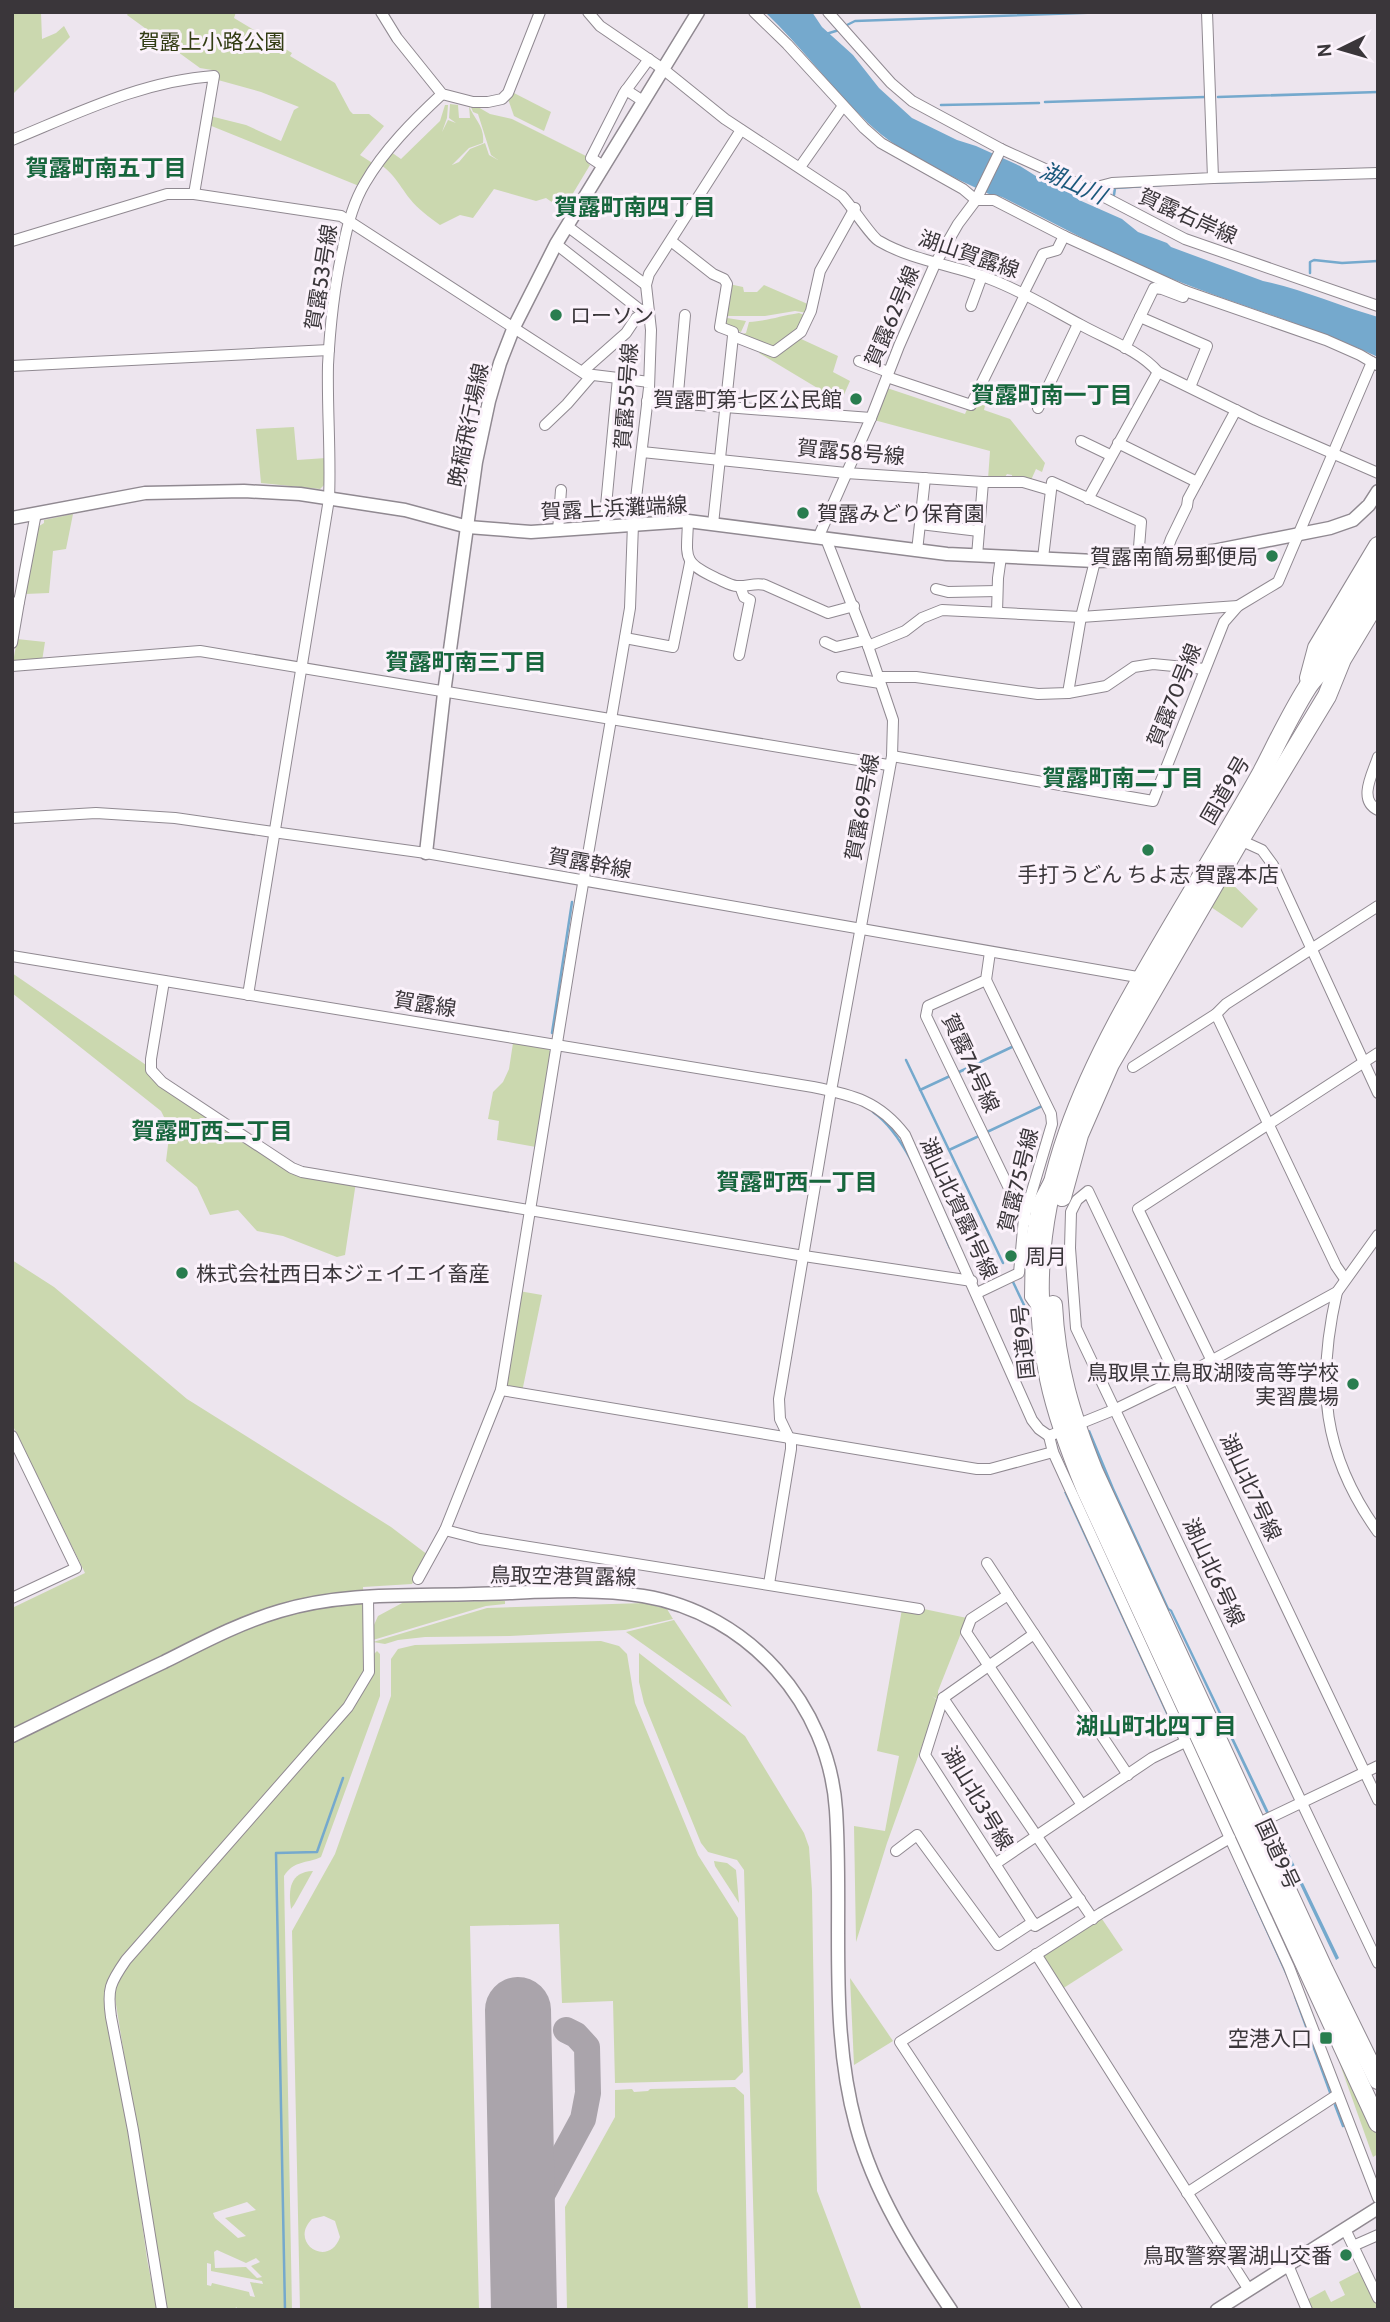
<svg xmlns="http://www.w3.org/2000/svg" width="1390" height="2322" viewBox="0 0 1390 2322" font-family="Cabin,'Noto Sans JP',sans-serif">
<rect width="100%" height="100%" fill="#ede5ee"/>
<g fill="#cbd8af" fill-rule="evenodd">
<path d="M 15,12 L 41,12 L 42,39 L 56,33 L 64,26 L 70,37 L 12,95 L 12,14 Z"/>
<path d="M 129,12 L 236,12 L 234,18 L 292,53 L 290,56 L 335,83 L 350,111 L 353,114 L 369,114 L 384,126 L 360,155 L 374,164 L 359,186 L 209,125 L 210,116 L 246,125 L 281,141 L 294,110 L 299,107 L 261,92 L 218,80 L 218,71 L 200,68 L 127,15 Z"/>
<path d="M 512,92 L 551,112 L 544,131 L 514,116 L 508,99 Z"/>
<path d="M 450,104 L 458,105 L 459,118 L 470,118 L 469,106 C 474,119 485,126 483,143 L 469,148 L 452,165 L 459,162 L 470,149 L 485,143 L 489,155 L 498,160 L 491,155 L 478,114 L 473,112 L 471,107 L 478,107 L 490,114 L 512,119 L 590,158 L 588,163 L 590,165 L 563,210 L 546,198 L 536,201 L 494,189 L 473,218 L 460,215 L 440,225 C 429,217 418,209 410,199 C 399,185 396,176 381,165 L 391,152 L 401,159 L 440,121 L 445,105 L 448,105 L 447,118 L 442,132 L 448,120 L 456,123 L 449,118 Z"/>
<path d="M 729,284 L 743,287 L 744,292 L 757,292 L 764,285 L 810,305 L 808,313 L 795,311 L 765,316 L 727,316 L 727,318 L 746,321 L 741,332 L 723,326 Z"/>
<path d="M 799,313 L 807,316 L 799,330 L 778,342 L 773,348 L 743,337 L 742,334 L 746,333 L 749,322 C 767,321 780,316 799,313 Z"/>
<path d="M 799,338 L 838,356 L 833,372 L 850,381 L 838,408 L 819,389 L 759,353 Z"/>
<path d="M 887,388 L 965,414 L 968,407 L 980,395 L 987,397 L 984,410 L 1010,419 L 1045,463 L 1042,472 L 1036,469 L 1031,480 L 1012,478 L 1012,475 L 1007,474 L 1005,477 L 988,479 L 990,451 L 874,420 Z"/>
<path d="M 294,427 L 297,460 L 326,458 L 326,483 L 320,489 L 261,483 L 256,429 Z"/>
<path d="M 73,514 L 66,549 L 53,551 L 49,593 L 25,594 L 36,528 L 44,523 L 44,520 Z"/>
<path d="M 17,639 L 45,642 L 42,661 L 13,663 Z"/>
<path d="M 1227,879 L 1258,909 L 1242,928 L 1211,907 Z"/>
<path d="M 12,973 L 149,1067 L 286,1167 L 356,1182 L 345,1255 L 337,1257 L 283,1236 L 257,1231 L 238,1210 L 210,1215 L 197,1187 L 166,1161 L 170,1129 L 161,1111 L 12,993 Z"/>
<path d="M 513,1043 L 547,1048 L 552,1053 L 536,1147 L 497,1140 L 499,1121 L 488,1119 L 493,1092 L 503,1082 L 509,1069 Z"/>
<path d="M 12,1260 L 54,1287 L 187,1399 L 391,1527 L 428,1555 L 412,1584 L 363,1587 L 367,1669 L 355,1691 L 117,1966 L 106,2007 L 133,2156 L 147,2259 L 157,2310 L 12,2310 L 12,1608 L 85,1573 L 12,1424 Z"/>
<path d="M 519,1291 L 542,1295 L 522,1392 L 508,1387 L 506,1382 Z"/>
<path d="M 505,1601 L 505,1604 L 486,1606 L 373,1640 L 374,1625 L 378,1616 L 404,1602 Z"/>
<path d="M 644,1603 L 667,1609 L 673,1619 L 625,1630 L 510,1636 L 425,1637 L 398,1640 L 385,1644 L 373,1642 L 487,1608 Z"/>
<path d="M 919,1608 L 967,1618 L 938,1691 L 938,1700 L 932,1696 L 938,1701 L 887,1843 L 856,1942 L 854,1826 L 885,1831 L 899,1756 L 877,1751 L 902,1609 Z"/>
<path d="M 674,1620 L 732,1707 L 626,1632 Z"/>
<path d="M 601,1641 L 619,1646 L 627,1654 L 635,1703 L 698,1855 L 738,1918 L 743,2072 L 735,2080 L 615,2083 L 613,2001 L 562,2003 L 559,1924 L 470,1926 L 479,2310 L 300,2310 L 292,1931 L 335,1854 L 391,1696 L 391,1659 L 398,1649 L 415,1645 ZM 324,2216 L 335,2221 L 340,2237 C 329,2269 288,2243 312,2219 Z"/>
<path d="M 377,1651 L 380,1654 L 380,1696 L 321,1857 C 306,1864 294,1860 284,1876 L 292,2310 L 239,2310 L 236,2307 L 235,2310 L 165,2310 L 114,1992 L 122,1972 L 350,1710 C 364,1689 372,1680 373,1655 ZM 247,2202 L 256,2210 L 225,2218 L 246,2236 L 238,2238 L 215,2218 L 213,2213 ZM 217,2250 L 246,2263 L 256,2258 L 260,2262 L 251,2266 L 262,2277 L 257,2278 L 246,2267 L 215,2268 L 214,2252 ZM 207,2263 L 211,2264 L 211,2271 L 262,2281 L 263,2284 L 250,2282 L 255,2297 L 250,2296 L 249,2292 L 212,2283 L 211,2286 L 207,2285 Z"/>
<path d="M 639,1653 L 745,1736 L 804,1833 L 809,1847 L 812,1891 L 817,2191 L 862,2310 L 756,2310 L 744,1870 L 737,1860 L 708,1852 L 701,1843 L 644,1703 L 639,1682 Z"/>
<path d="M 714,1861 L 727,1863 L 736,1870 L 739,1903 L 715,1866 Z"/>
<path d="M 313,1871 L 294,1905 L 291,1909 C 288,1889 290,1872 313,1871 Z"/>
<path d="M 1100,1916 L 1123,1950 L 1062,1989 L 1044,1957 L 1044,1953 Z"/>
<path d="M 850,1978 L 893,2041 L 854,2065 Z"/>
<path d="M 1339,2052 L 1378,2138 L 1378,2154 L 1373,2157 L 1336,2053 Z"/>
<path d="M 735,2087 L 744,2095 L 748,2310 L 567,2310 L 565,2207 L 615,2117 L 615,2090 L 632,2089 L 634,2092 L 648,2091 L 650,2089 Z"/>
<path d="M 1362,2270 L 1378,2304 L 1378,2310 L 1309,2310 L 1305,2301 L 1325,2290 L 1331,2302 L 1345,2295 L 1339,2282 Z"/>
</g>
<g fill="#75a9cd">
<path d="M 765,12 L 812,12 L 822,27 L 853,55 L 879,88 L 912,118 L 957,140 L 976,146 L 1020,166 L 1039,178 L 1063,187 L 1079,200 L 1122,219 L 1138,232 L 1167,243 L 1171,247 L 1263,281 C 1302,289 1339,306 1378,317 L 1378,357 C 1309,325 1236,305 1167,277 C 1110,254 1056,224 1002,197 L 989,194 C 947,174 902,155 868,123 C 831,88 802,47 765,12 Z"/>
<path d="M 1090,1430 L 1114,1488 L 1169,1608 L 1172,1610 L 1339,1958 L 1336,1960 L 1170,1611 L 1166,1610 L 1095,1451 L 1087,1431 Z"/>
<path d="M 1064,1492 L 1066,1492 L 1168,1715 L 1167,1716 Z"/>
</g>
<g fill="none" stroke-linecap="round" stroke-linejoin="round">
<g stroke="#75a9cd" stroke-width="2.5">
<path d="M 845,26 L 855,21 L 1109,12"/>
<path d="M 826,34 L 839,30"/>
<path d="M 1218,97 L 1378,92"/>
<path d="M 1045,102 L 1205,97"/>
<path d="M 941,105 L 1039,103"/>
<path d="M 1199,183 L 1329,179"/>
<path d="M 1114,195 L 1115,188 L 1161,185"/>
<path d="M 1310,273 L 1310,262 L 1314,260 L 1342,263 L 1378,261"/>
<path d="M 552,1033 L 572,902"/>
<path d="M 906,1060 L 1003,1263"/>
<path d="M 959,1072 L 1014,1046"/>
<path d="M 920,1090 L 950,1076"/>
<path d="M 873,1112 C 909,1137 932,1208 950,1248"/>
<path d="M 987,1132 L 1042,1106"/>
<path d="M 949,1150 L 979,1136"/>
<path d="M 1013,1282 L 1024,1305"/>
<path d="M 1243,1878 L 1288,1977"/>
<path d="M 1295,1996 L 1331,2095"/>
<path d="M 1335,2105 L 1343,2126"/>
<path d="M 285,2310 L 276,1853 L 317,1852 L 343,1778"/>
</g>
<path stroke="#aaa4ab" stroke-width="26" d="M 523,2246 L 530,2217 L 583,2119 L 588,2093 L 587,2047 L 576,2035 L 566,2030"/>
<path stroke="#aaa4ab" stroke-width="66" d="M 518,2010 L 524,2310"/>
<g stroke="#908991" stroke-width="12">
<g id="street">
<path d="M 381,12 L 397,38 L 442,94 L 473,102 L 488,102 L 502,99 L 508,93 L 540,12"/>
<path d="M 588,12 L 600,26 L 663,69 L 725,119 L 842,196 C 851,205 872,238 879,241 C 913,261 954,265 990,279 C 1022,291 1051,309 1081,325 C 1106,339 1139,350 1158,372 L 1256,420 L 1378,473"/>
<path d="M 754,12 L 787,44 L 864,128 L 881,143 L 963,189 L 976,200 L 994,200 L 1064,236 L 1185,291 L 1326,340 L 1360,355 L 1377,365"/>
<path d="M 828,12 L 891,83 L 912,101 L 1001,149 L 1089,189 L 1185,239 L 1378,306"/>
<path d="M 626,90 L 643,101"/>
<path d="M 12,140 C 78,113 142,81 214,76 L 194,194"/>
<path d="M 603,166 L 591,158 L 624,93 L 649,59"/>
<path d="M 800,167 L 843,106"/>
<path d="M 1213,178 L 1378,173"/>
<path d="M 1089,189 L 1112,183 L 1213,178 L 1207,12"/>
<path d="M 567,226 L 646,285"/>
<path d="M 12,241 L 167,194 L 194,194 L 341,216 L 585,374 L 618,378"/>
<path d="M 671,241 L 713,274 L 724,279 L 727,284 L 720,327 L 733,332 L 733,336 L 774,352 L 801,332 L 811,311 L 820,271 L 855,208"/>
<path d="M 556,244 L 639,309 L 648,312"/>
<path d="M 1023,294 L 1043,254 L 1057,250 L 1064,236"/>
<path d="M 971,306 L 982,276"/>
<path d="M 1140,317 L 1207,346 L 1190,387"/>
<path d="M 1125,348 L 1154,288 L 1162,289 L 1183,297 L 1185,291"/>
<path d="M 859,361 L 888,372"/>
<path d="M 12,366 L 329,350"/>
<path d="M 583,371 L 626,333 L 636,318 L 648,312"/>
<path d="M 887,377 L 971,405 L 1025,295"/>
<path d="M 647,401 L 871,418"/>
<path d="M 677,404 L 685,315"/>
<path d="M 1038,408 L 1078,324"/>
<path d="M 545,425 L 567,404 L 592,375"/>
<path d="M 1081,441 L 1110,455"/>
<path d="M 1118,443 L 1197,482"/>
<path d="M 642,452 L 846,473 L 983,482 L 977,556"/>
<path d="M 983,482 L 1023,482 L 1050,490"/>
<path d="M 1088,499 L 1158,372"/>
<path d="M 688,521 C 687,557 681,562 716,578 C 723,581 731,586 737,586 C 747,587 755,582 765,585 L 828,613 L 854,606"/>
<path d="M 713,524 L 733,336"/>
<path d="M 920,524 L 979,531"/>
<path d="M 604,527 L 618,378 L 649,382"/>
<path d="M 558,531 L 561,490"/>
<path d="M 818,538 L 871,418 L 899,346 L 935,264 L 958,224 L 976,200 L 1001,149"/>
<path d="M 917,551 L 925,478"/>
<path d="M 1165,556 L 1171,539 L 1187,506 L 1188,499 L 1236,410"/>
<path d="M 1043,558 L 1052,482 L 1141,522 L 1138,560"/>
<path d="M 936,589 L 948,592 L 997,591"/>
<path d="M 19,602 L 36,513"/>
<path d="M 12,603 L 19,602 L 12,643"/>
<path d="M 997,612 L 998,578 L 1001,557"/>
<path d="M 625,638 L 673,647 L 690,563"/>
<path d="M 825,642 L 836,647 L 866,640"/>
<path d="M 868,646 L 905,631 L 922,618 L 942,610 L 1081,617 L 1238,606"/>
<path d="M 739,655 L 750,600 L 744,597 L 740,586"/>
<path d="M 12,666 L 200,651 L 888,765"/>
<path d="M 842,677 L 880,683"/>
<path d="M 878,677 L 916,677 L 1038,694 L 1068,693 L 1081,617 L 1095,561"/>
<path d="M 1068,693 L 1106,686 L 1134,667 L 1153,664 L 1205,669"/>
<path d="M 892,756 L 1153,801 L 1224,622 L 1238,606 L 1278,582 L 1372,362"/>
<path d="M 1378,757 C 1373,773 1357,800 1378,810"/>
<path d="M 12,818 L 96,813 L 175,818 L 273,832 L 426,853 L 1143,978"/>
<path d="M 1240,840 L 1262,850 L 1273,865 L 1378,1093"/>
<path d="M 990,952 L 986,980 L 928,1006 L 926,1016 L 1020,1211 L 1024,1218 L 1033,1222"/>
<path d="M 12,956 L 813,1087 C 853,1095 879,1101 905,1135 L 1032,1420 L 1039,1429 L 1049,1436 L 1116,1409 L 1178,1379 L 1337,1292 L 1378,1235"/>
<path d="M 164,981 L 151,1059 L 151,1070 L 162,1082 L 292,1168 L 302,1172 L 804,1256 L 972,1281"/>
<path d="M 248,995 L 329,499 C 331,454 327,410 328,365 C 330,326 334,287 343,248 C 347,226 353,203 365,183 C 384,150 414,120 442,94"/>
<path d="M 1216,1014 L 1336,1266 L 1345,1279"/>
<path d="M 1133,1067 L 1216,1014 L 1226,1004 L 1378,906"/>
<path d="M 1337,1292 C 1316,1384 1322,1454 1378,1532"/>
<path d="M 977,1293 L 1019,1273 L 1024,1218 L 1052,1124 L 1051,1114 L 986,980"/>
<path d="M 1037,1307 L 1030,1297 L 1031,1240 L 1037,1204 L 1049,1181"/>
<path d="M 1212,1361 L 1138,1209 L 1378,1053"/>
<path d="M 501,1390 L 977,1469 L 990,1469 L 1053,1452"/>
<path d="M 12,1436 L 76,1568 L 12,1598"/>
<path d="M 1049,1436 L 1053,1452 L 1289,1967 L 1378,2198"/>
<path d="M 445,1530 L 480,1539 L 919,1609"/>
<path d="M 987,1563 L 1008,1595"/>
<path d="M 418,1579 L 445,1530 L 501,1390 L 577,919 L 630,608 L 633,524 L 649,388 L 651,330 L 646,285 L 649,274 L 741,130"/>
<path d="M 769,1584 L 791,1449 L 791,1442 L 780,1419 L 779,1399 L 831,1091 L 892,756 L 893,720 L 868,646 L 826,539"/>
<path d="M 1034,1634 L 1008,1595 L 971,1619 L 966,1632 L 1082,1805"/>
<path d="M 943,1698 L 1093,1919"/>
<path d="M 1378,1800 L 1088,1191 L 1077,1200 L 1071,1212 L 1070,1248 L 1076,1328 L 1378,1963"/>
<path d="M 1265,1820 L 1378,1766"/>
<path d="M 896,1851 L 917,1835 L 998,1945 L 1033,1922"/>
<path d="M 995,1864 L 1152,1758 L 1185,1742"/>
<path d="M 1080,1899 L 1035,1926 L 925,1755 L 943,1698 L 1034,1634 L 1128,1775"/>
<path d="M 1036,1954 L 1249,2290"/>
<path d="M 1187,2193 L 1337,2095"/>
<path d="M 1345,2229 L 1378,2298"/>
<path d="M 1353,2246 L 1378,2235"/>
<path d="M 1288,2265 L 1307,2310"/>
<path d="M 162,2310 L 133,2130 L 111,2017 C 107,1989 110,1983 126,1960 L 348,1707 L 369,1672 L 368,1597"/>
<path d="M 1077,2310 L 900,2042 L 1101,1913 L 1230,1838"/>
</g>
</g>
<g stroke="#908991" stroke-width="15">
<g id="secondary">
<path d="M 12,518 L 145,493 L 244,491 L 300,494 L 405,510 L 468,527 L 531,532 L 688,521 L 947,554 L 1095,561 L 1138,560 L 1213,551 L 1330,528 L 1353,520 L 1369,505 L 1378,491"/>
<path d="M 426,853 L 444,693 L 476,462 L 489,401 L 500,363 L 514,327 L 556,244 L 698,12"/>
<path d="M 12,1736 C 63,1711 113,1686 164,1662 C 202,1643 239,1623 280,1611 C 342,1592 410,1596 474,1594 C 530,1593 588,1587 643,1596 C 749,1613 829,1705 836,1810 C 843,1915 828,2023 856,2125 C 874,2193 912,2252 951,2310"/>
<path d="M 1217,2310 L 1378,2208"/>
</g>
</g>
<g stroke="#908991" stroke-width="20">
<g id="highway">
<path d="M 1378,571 C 1359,603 1342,636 1323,667 C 1318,675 1311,681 1307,688 C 1290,715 1276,745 1262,772 C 1242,808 1221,843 1201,877 C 1106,1039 1009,1182 1049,1379 C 1057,1417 1071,1454 1086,1490 L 1378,2123"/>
<path d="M 1309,678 L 1317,648 L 1378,546"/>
<path d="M 1062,1197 L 1079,1135 L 1110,1064 L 1240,840 L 1327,696 L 1342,659 L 1378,599"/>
<path d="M 1053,1305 C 1056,1366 1071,1415 1094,1472 L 1324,1970 L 1378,2080"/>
</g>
</g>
<use href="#street" stroke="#fff" stroke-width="10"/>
<use href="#secondary" stroke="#fff" stroke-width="12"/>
<use href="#highway" stroke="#fff" stroke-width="18"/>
</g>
<g fill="#297d4f" stroke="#fbf2fb" stroke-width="2.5">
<circle cx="556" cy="315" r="7"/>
<circle cx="856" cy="399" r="7"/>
<circle cx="803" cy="513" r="7"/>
<circle cx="1272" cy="556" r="7"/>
<circle cx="1148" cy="850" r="7"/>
<circle cx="1011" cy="1256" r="7"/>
<circle cx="182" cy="1273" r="7"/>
<circle cx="1353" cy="1384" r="7"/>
<rect x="1319" y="2031" width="14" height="14" rx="3.5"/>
<circle cx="1346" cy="2255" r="7"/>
</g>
<g text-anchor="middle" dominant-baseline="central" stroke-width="6" stroke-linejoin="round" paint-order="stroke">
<g font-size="21" fill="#333d14" stroke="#fbf2fb">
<text x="212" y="41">賀露上小路公園</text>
</g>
<g font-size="21" fill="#3a363a" stroke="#fbf2fb">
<text transform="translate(1188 216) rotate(24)">賀露右岸線</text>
<text transform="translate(969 254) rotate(19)">湖山賀露線</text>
<text transform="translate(321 277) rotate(-81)">賀露53号線</text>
<text transform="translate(892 316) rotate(-67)">賀露62号線</text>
<text transform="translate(626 396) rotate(-86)">賀露55号線</text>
<text transform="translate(468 425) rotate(-78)">晩稲飛行場線</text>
<text transform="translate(851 452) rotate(5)">賀露58号線</text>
<text transform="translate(614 508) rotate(-3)">賀露上浜灘端線</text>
<text transform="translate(1174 695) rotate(-68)">賀露70号線</text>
<text transform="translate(1225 790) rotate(-60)">国道9号</text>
<text transform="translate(862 807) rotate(-80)">賀露69号線</text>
<text transform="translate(590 863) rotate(10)">賀露幹線</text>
<text transform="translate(425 1004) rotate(9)">賀露線</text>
<text transform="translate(971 1063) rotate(65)">賀露74号線</text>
<text transform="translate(1018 1180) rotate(-76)">賀露75号線</text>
<text transform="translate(959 1208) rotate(65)">湖山北賀露1号線</text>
<text transform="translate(1023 1342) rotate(-96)">国道9号</text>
<text transform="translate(1251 1487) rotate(65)">湖山北7号線</text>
<text transform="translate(1214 1572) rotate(65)">湖山北6号線</text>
<text transform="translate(563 1576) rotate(1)">鳥取空港賀露線</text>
<text transform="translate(978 1798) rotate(59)">湖山北3号線</text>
<text transform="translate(1278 1854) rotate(65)">国道9号</text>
</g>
<g font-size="21" fill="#3a363a" stroke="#fbf2fb" text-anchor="end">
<text x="570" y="315" text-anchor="start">ローソン</text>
<text x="842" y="399">賀露町第七区公民館</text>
<text x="817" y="513" text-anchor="start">賀露みどり保育園</text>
<text x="1258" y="556">賀露南簡易郵便局</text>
<text x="1148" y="874" text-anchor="middle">手打うどん ちよ志 賀露本店</text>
<text x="1025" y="1256" text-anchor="start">周月</text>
<text x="196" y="1273" text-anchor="start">株式会社西日本ジェイエイ畜産</text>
<text x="1339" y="1372">鳥取県立鳥取湖陵高等学校<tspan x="1339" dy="24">実習農場</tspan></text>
<text x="1312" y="2038">空港入口</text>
<text x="1332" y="2255">鳥取警察署湖山交番</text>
</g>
<g font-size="23" font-weight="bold" fill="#17663d" stroke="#fbf2fb">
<text x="106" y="168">賀露町南五丁目</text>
<text x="635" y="207">賀露町南四丁目</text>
<text x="1052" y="395">賀露町南一丁目</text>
<text x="466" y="662">賀露町南三丁目</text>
<text x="1123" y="778">賀露町南二丁目</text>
<text x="212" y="1131">賀露町西二丁目</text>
<text x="797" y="1182">賀露町西一丁目</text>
<text x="1156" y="1726">湖山町北四丁目</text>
</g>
<g font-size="23" font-style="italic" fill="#1a577b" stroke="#fbf2fb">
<text transform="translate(1073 183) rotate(24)">湖山川</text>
</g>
</g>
<rect width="1390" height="2322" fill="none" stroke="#3a363a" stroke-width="28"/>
<g transform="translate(1341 49) rotate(265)" stroke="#fbf2fb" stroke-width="5" paint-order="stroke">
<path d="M0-5L12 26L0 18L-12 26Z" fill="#3a363a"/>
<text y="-10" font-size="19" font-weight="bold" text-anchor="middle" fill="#3a363a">N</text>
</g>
</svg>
